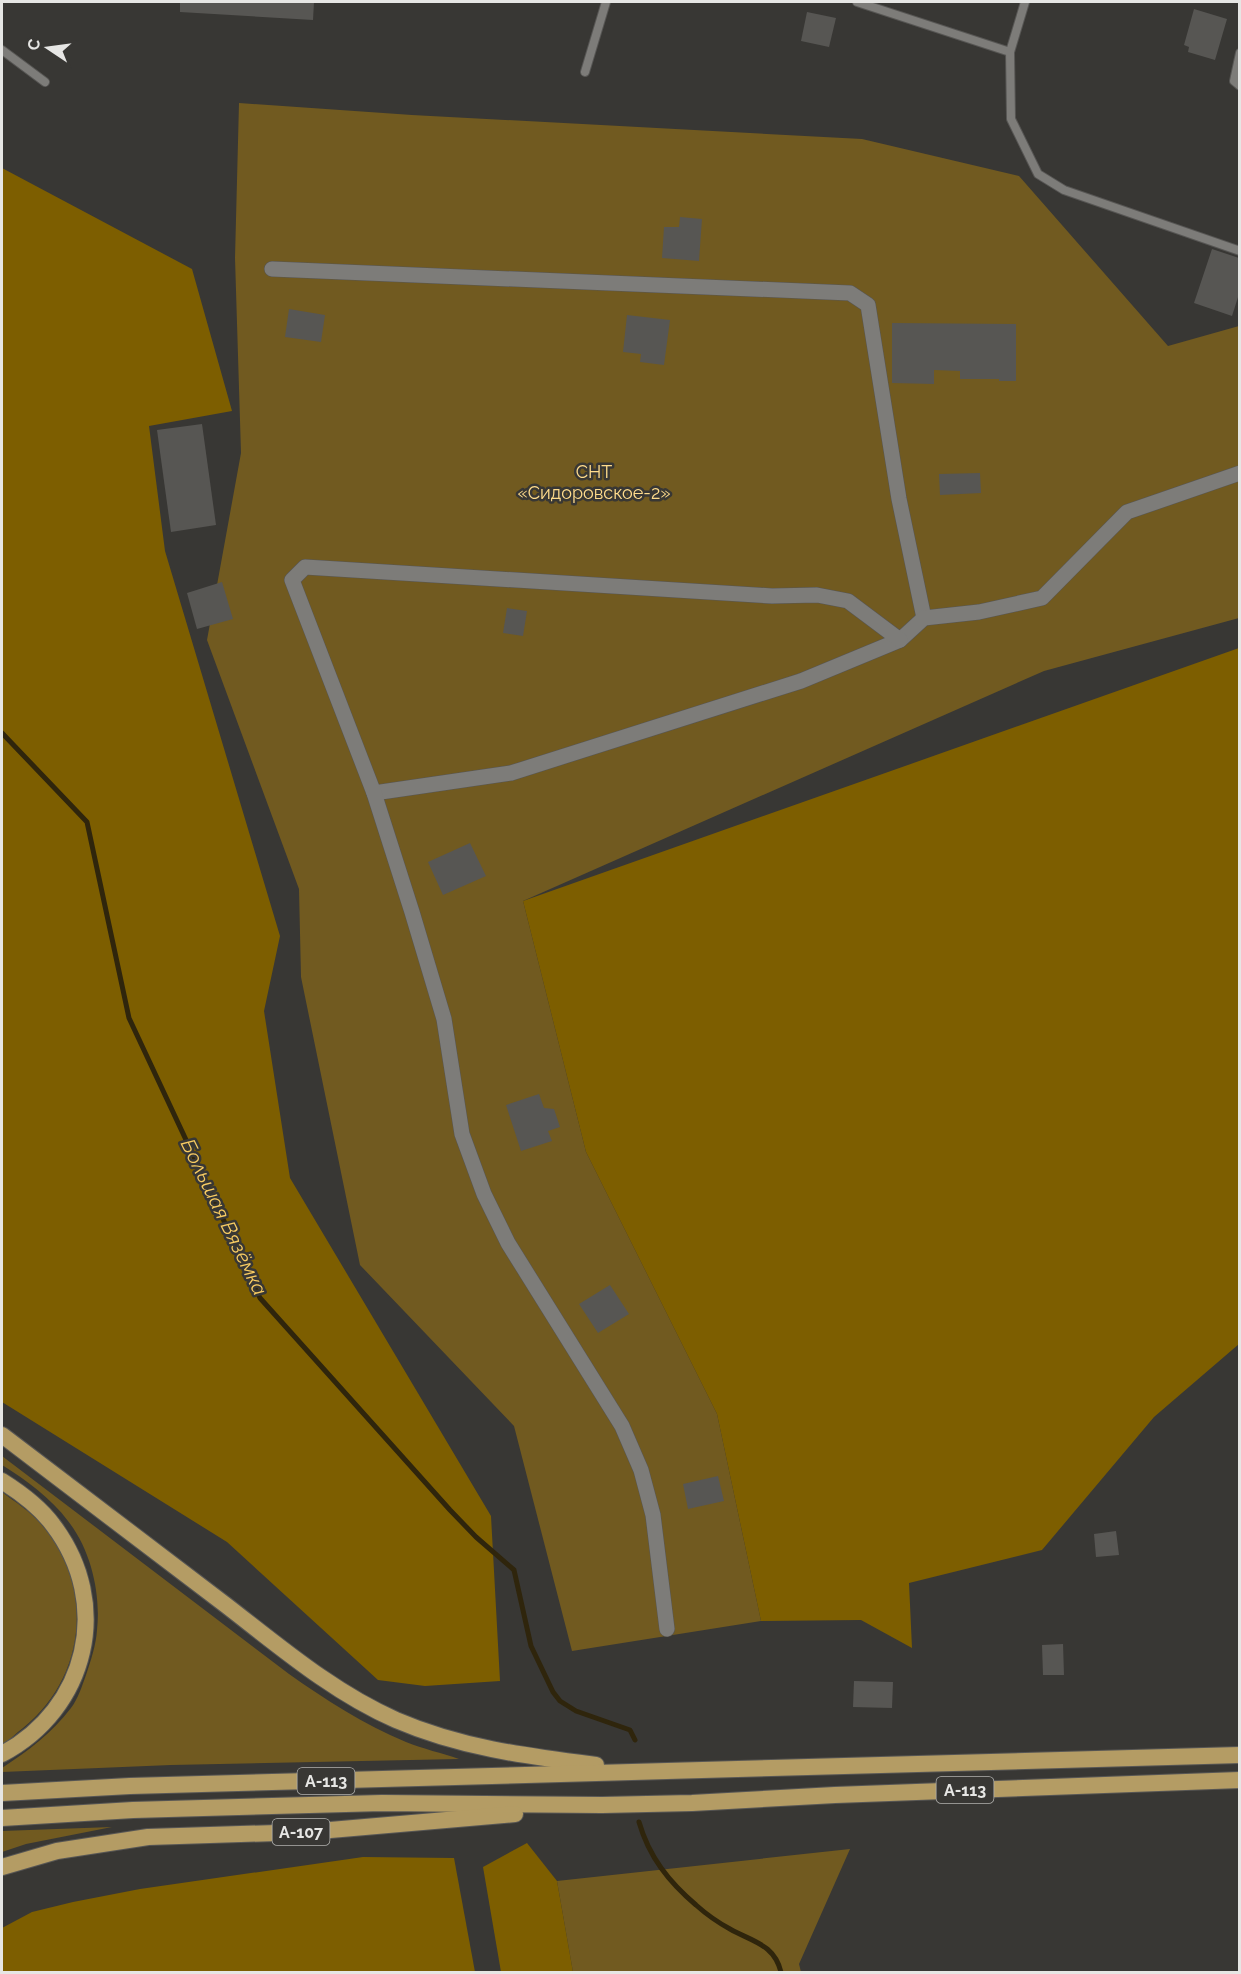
<svg xmlns="http://www.w3.org/2000/svg" width="1241" height="1974" viewBox="0 0 1241 1974" font-family="Raleway,sans-serif">
<rect width="100%" height="100%" fill="#383734"/>
<g fill="#715a20">
<path d="M 239,103 L 412,115 L 862,139 L 1019,176 L 1168,346 L 1239,326 L 1239,618 L 1044,671 L 523,901 L 586,1152 L 717,1414 L 761,1621 L 572,1651 L 514,1426 L 360,1265 L 301,977 L 299,889 L 207,640 L 241,453 L 235,258 Z"/>
<path d="M 2,1456 L 289,1674 C 326,1700 363,1724 406,1742 C 423,1749 442,1753 459,1759 L 171,1765 L 2,1772 L 2,1768 C 28,1751 52,1733 71,1708 C 78,1699 82,1686 86,1675 C 91,1660 96,1645 97,1630 C 101,1594 91,1550 68,1521 C 51,1498 26,1480 2,1465 Z"/>
<path d="M 2,1492 C 15,1502 30,1511 41,1524 C 95,1585 87,1677 23,1728 C 16,1733 10,1740 2,1745 Z"/>
<path d="M 112,1827 L 26,1844 L 2,1852 L 2,1831 Z"/>
<path d="M 850,1849 L 799,1964 L 801,1972 L 573,1972 L 557,1881 Z"/>
</g>
<g fill="#7d5e00">
<path d="M 2,168 L 192,269 L 232,411 L 149,426 L 165,551 L 280,936 L 264,1011 L 290,1178 L 491,1516 L 500,1681 L 425,1686 L 378,1680 L 227,1542 L 2,1402 Z"/>
<path d="M 1239,648 L 1239,1344 L 1154,1417 L 1042,1550 L 909,1583 L 912,1648 L 861,1620 L 761,1621 L 717,1414 L 586,1152 L 523,901 Z"/>
<path d="M 527,1843 L 557,1881 L 573,1972 L 501,1972 L 483,1867 Z"/>
<path d="M 363,1857 L 454,1858 L 475,1972 L 2,1972 L 2,1928 L 32,1912 L 73,1902 L 140,1889 Z"/>
</g>
<g fill="none" stroke-linecap="round" stroke-linejoin="round">
<g stroke="#2f250c" stroke-width="5">
<path d="M 2,733 L 87,822 L 129,1018 L 260,1298 L 450,1510 L 476,1537 L 514,1570 L 531,1646 L 553,1692 L 560,1701 L 576,1711 L 630,1730 L 635,1740"/>
<path d="M 639,1822 C 649,1857 669,1882 696,1905 C 706,1914 719,1923 730,1929 C 753,1942 774,1944 781,1972"/>
</g>
</g>
<g fill="#575653">
<path d="M 180,2 L 314,2 L 313,20 L 180,12 Z"/>
<path d="M 1194,9 L 1227,19 L 1215,60 L 1188,52 L 1189,47 L 1184,45 Z"/>
<path d="M 807,12 L 836,18 L 829,47 L 801,41 Z"/>
<path d="M 680,217 L 702,219 L 699,261 L 662,258 L 664,227 L 679,227 Z"/>
<path d="M 1212,249 L 1239,258 L 1239,294 L 1232,316 L 1194,303 Z"/>
<path d="M 289,309 L 325,315 L 321,342 L 285,337 Z"/>
<path d="M 627,315 L 670,320 L 664,365 L 640,362 L 641,354 L 623,352 Z"/>
<path d="M 892,323 L 1016,324 L 1016,381 L 999,381 L 999,379 L 960,379 L 960,371 L 934,370 L 934,384 L 892,383 Z"/>
<path d="M 202,424 L 216,525 L 171,532 L 157,430 Z"/>
<path d="M 980,473 L 981,493 L 940,495 L 939,474 Z"/>
<path d="M 222,582 L 233,619 L 197,629 L 187,593 Z"/>
<path d="M 507,608 L 527,611 L 523,636 L 503,633 Z"/>
<path d="M 470,843 L 486,876 L 443,895 L 428,862 Z"/>
<path d="M 539,1094 L 544,1108 L 554,1109 L 560,1127 L 548,1131 L 552,1141 L 521,1151 L 506,1105 Z"/>
<path d="M 610,1285 L 629,1314 L 598,1333 L 579,1304 Z"/>
<path d="M 718,1476 L 724,1501 L 688,1509 L 683,1484 Z"/>
<path d="M 1116,1531 L 1119,1555 L 1096,1557 L 1094,1534 Z"/>
<path d="M 1063,1644 L 1064,1675 L 1043,1675 L 1042,1645 Z"/>
<path d="M 854,1681 L 893,1682 L 892,1708 L 853,1707 Z"/>
</g>
<g fill="none" stroke-linecap="round" stroke-linejoin="round">
<g stroke="#575654" stroke-width="10">
<g id="service">
<path d="M 857,2 L 1010,52"/>
<path d="M 1025,2 L 1010,52 L 1011,119 L 1038,174 L 1064,190 L 1240,251"/>
<path d="M 2,50 L 45,82"/>
<path d="M 1240,53 L 1234,81 L 1240,86"/>
<path d="M 585,72 L 606,2"/>
</g>
</g>
<g stroke="#575654" stroke-width="16">
<g id="minor">
<path d="M 272,269 L 850,293 L 868,305 L 899,499 L 924,618"/>
<path d="M 374,793 L 511,773 L 801,681 L 900,640 L 924,618 L 979,612 L 1042,598 L 1127,512 L 1240,473"/>
<path d="M 667,1629 L 653,1515 L 641,1470 L 622,1426 L 508,1243 L 484,1194 L 462,1134 L 444,1019 L 412,912 L 374,793 L 292,580 L 305,567 L 772,596 L 817,595 L 848,601 L 900,640"/>
</g>
</g>
<g stroke="#575654" stroke-width="18">
<g id="trunk">
<path d="M 2,1435 C 77,1492 152,1549 227,1606 C 280,1647 334,1693 396,1720 C 461,1748 526,1756 596,1765"/>
<path d="M 2,1481 C 21,1493 40,1507 53,1525 C 113,1604 87,1709 2,1754"/>
<path d="M 2,1793 L 130,1786 L 1240,1755"/>
<path d="M 2,1818 L 133,1810 L 382,1803 L 602,1805 L 692,1803 L 835,1795 L 1240,1780"/>
<path d="M 2,1867 L 57,1851 L 148,1837 L 307,1832 L 515,1814"/>
</g>
</g>
<use href="#service" stroke="#7d7c79" stroke-width="8"/>
<use href="#minor" stroke="#7d7c79" stroke-width="15"/>
<use href="#trunk" stroke="#b49c64" stroke-width="16"/>
</g>
<g text-anchor="middle" dominant-baseline="central" stroke-width="5" stroke-linejoin="round" paint-order="stroke">
<g fill="#383734" stroke="#b2b2af" stroke-width="1.5">
<rect x="297.5" y="1768" width="57" height="26" rx="4.5"/>
<rect x="936.5" y="1777" width="57" height="26" rx="4.5"/>
<rect x="272.5" y="1819" width="57" height="26" rx="4.5"/>
</g>
<g font-size="16" font-weight="bold" fill="#e6e6e4">
<text x="326" y="1781">А-113</text>
<text x="965" y="1790">А-113</text>
<text x="301" y="1832">А-107</text>
</g>
<g font-size="18" fill="#ffdc8c" stroke="#383734">
<text x="594" y="471">СНТ<tspan x="594" dy="21">«Сидоровское-2»</tspan></text>
</g>
<g font-size="20" font-style="italic" fill="#f8cc62" stroke="#383734">
<text transform="translate(224 1217) rotate(64)">Большая Вязёмка</text>
</g>
</g>
<rect width="1241" height="1974" fill="none" stroke="#e6e6e4" stroke-width="6"/>
<g transform="translate(48 48) rotate(283)" stroke="#383734" stroke-width="4.5" paint-order="stroke">
<path d="M0-4.5L10 22L0 15L-10 22Z" fill="#e6e6e4"/>
<text y="-9" font-size="16" font-weight="bold" text-anchor="middle" fill="#e6e6e4">С</text>
</g>
</svg>
